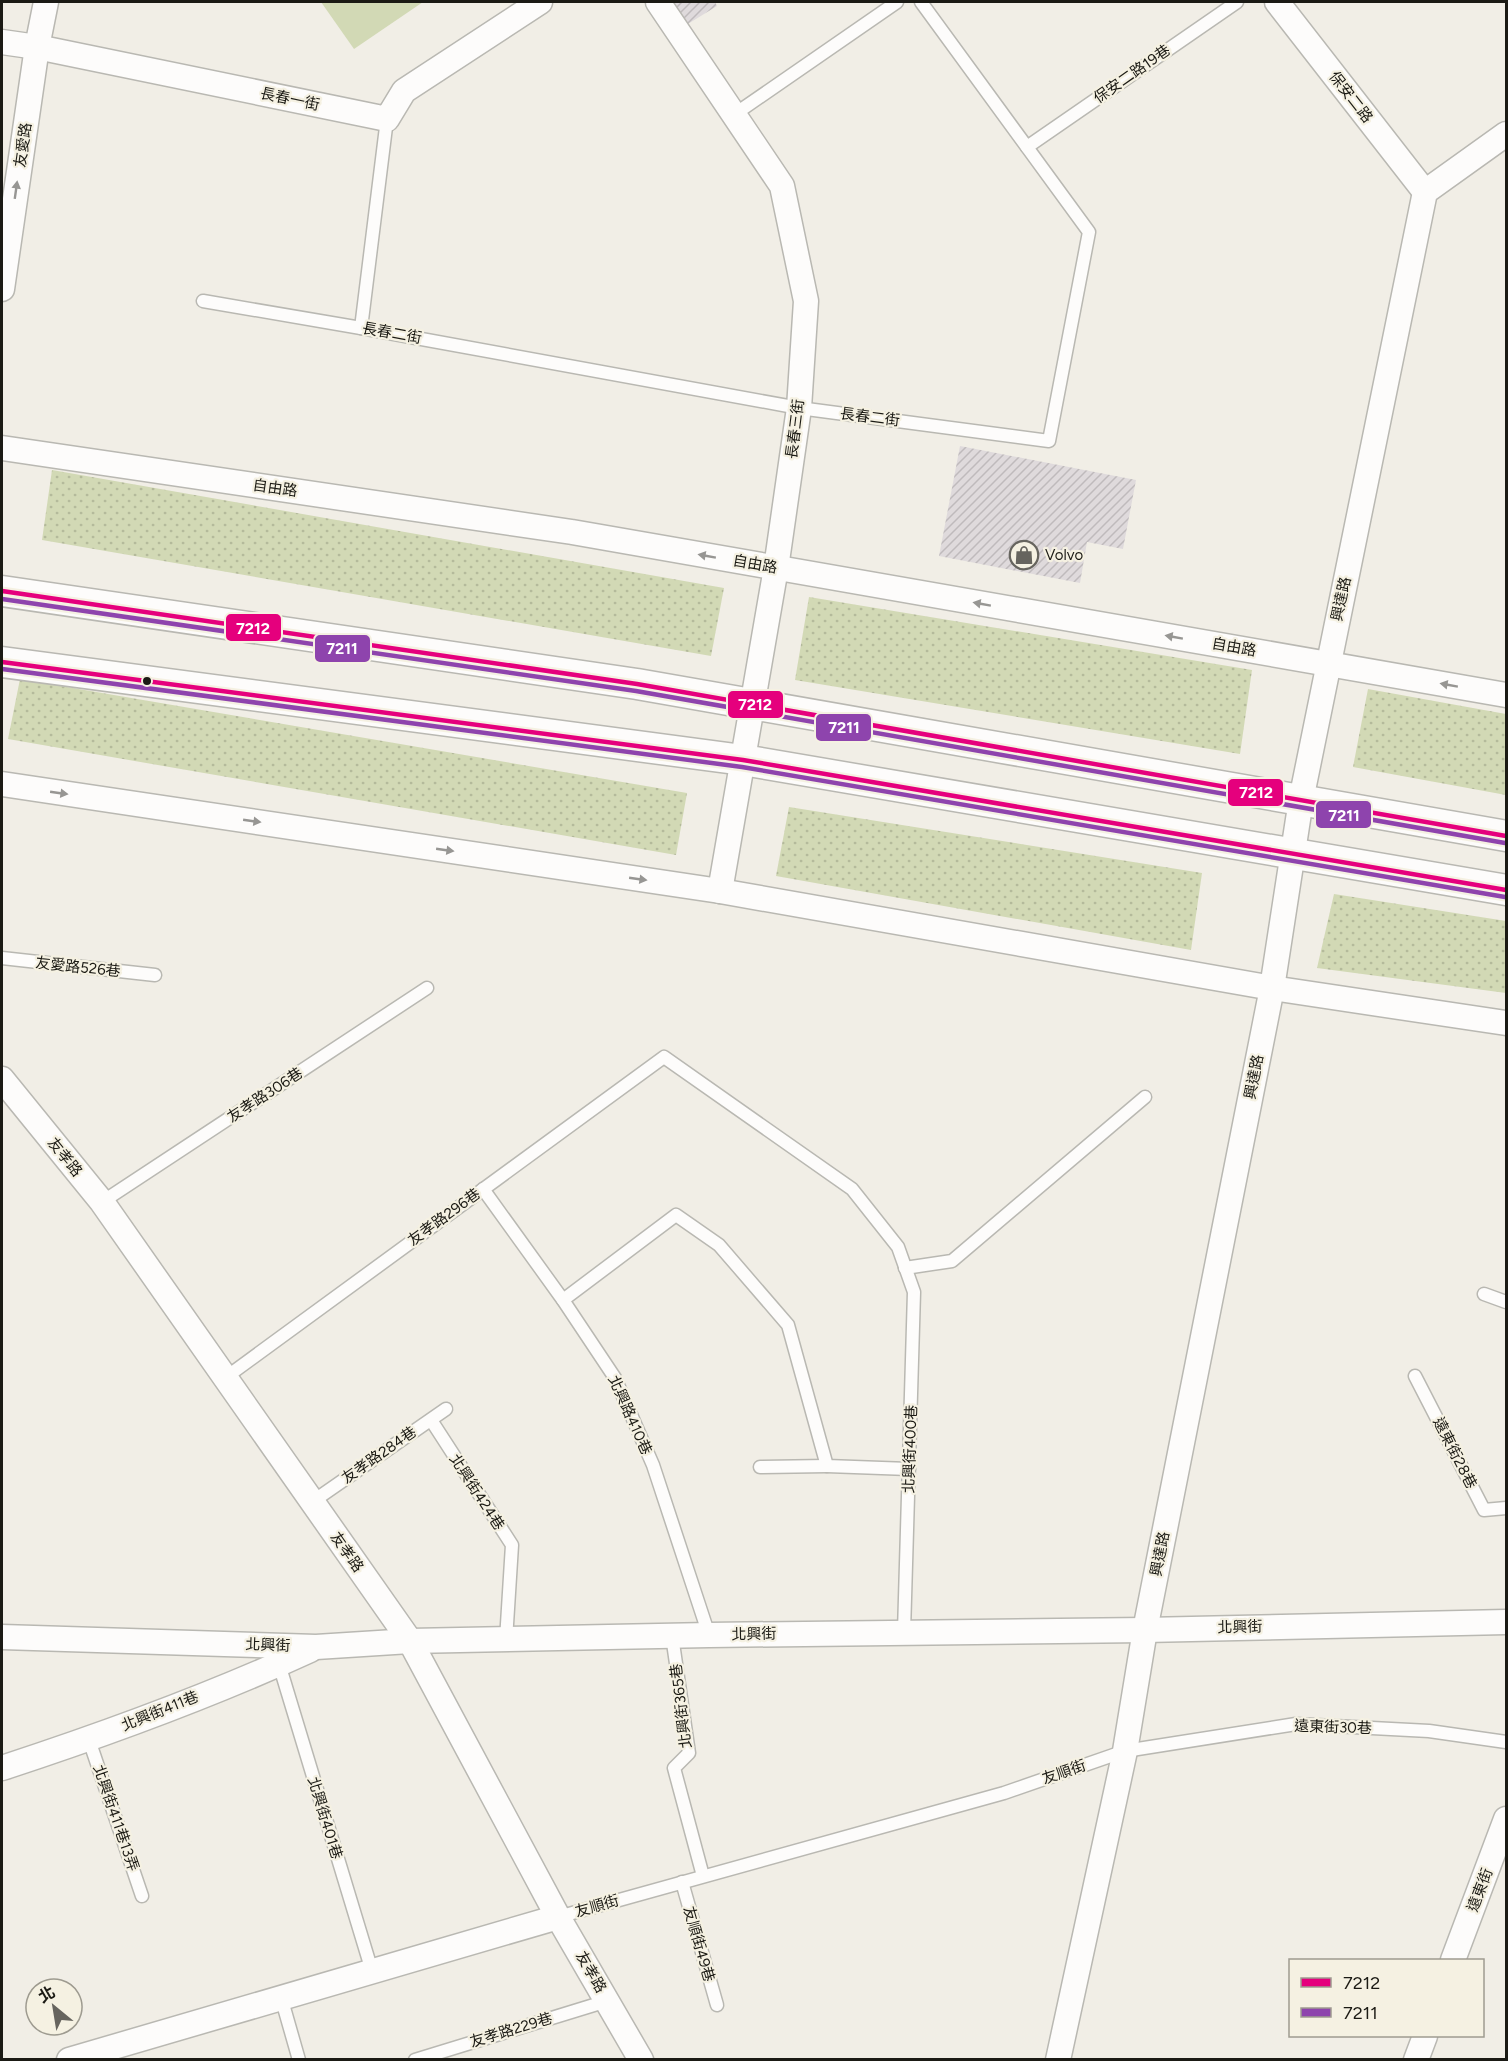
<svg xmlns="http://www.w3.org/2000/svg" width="1508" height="2061" viewBox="0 0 1508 2061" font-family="Figtree,'Noto Sans TC',sans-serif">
<defs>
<pattern id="grass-dots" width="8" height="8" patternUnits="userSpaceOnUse" patternTransform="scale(1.5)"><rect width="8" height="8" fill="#d2d9b5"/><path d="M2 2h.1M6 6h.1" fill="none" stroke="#b4ba9b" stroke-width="1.8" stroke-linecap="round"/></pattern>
<pattern id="building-hatch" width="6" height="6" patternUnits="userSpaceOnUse" patternTransform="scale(1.5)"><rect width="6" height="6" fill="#dfdadc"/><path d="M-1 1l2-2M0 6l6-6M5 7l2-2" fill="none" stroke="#bfbabc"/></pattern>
</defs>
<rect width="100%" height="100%" fill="#f1eee6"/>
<g fill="url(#grass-dots)">
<path d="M 52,470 L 724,588 L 711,656 L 42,540 Z"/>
<path d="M 809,597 L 1252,670 L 1240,754 L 795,680 Z"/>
<path d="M 20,679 L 687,793 L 676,855 L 8,739 Z"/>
<path d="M 1368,689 L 1506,714 L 1506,795 L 1353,767 Z"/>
<path d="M 789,807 L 1202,873 L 1191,950 L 776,876 Z"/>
<path d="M 1334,894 L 1506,921 L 1506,993 L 1317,968 Z"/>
</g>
<path fill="#d2d9b5" d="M 321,2 L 423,2 L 354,49 Z"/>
<g fill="url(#building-hatch)">
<path d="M 666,2 L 715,2 L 717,6 L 683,27 Z"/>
<path d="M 960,446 L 1136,480 L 1123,549 L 1087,542 L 1080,583 L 939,556 Z"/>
</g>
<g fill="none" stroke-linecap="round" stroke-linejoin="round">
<g stroke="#b9b8b2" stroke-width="15">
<g id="service">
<path d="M 735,114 L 897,2"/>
<path d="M 1027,147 L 1237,2"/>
<path d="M 203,301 L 361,328 L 799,408 L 1049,441 L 1089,232 L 921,2"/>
<path d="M 361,328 L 387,119"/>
<path d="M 2,958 L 155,975"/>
<path d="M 483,1189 L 563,1300 L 615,1378 L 653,1465 L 709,1635"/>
<path d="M 102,1202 L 427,988"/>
<path d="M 905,1268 L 952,1261 L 1145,1097"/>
<path d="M 1484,1294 L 1506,1302"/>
<path d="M 563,1300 L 676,1215 L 719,1245 L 788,1325 L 827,1466 L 909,1469"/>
<path d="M 1415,1376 L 1484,1510 L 1506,1508"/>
<path d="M 225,1378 L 664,1057 L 852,1189 L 898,1247 L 914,1292 L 904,1632"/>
<path d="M 431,1420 L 512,1545 L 506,1640"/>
<path d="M 760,1467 L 827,1466"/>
<path d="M 312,1502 L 446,1409"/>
<path d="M 672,1636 L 689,1753 L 674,1768 L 703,1876"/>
<path d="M 279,1664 L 372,1971"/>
<path d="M 89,1740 L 142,1896"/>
<path d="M 682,1882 L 717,2005"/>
<path d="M 558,1917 L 1004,1793 L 1125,1751 L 1296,1724 L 1429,1731 L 1506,1742"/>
<path d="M 281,1997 L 299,2060"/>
<path d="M 415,2060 L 607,2001"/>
</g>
</g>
<g stroke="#b9b8b2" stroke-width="27">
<g id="minor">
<path d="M 658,2 L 782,186 L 806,301 L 799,408 L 776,568 L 720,891"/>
<path d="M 1277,2 L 1425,192"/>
<path d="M 2,42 L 37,47 L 387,119 L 404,91 L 540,2"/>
<path d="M 2,289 L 37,47 L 46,2"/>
<path d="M 2,448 L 572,532 L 1506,695"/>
<path d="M 2,784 L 720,891 L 1272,988 L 1506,1023"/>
<path d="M 2,1079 L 102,1202 L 410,1641 L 558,1917 L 641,2060"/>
<path d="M 2,1637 L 316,1647 L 410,1641 L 709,1635 L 1145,1630 L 1506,1622"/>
<path d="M 2,1768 C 106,1734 210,1696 310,1650"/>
<path d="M 1453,1960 L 1506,1819"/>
<path d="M 69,2060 L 558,1917"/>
<path d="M 1058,2060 L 1125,1751 L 1145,1630 L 1272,988 L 1301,800 L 1425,192 L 1506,134"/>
<path d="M 1416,2060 L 1425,2036"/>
</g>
</g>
<g stroke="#b9b8b2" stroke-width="33">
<g id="tertiary">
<path d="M 2,591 L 637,684 L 1506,836"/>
<path d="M 2,662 L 743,760 L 1506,890"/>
</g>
</g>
<use href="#service" stroke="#fdfcfb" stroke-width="12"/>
<use href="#minor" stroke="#fdfcfb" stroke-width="24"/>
<use href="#tertiary" stroke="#fdfcfb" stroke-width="30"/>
<g stroke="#f5f1e2" stroke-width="9">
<g id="bus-1">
<path d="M 2,591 L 637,684 L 1506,836"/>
<path d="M 2,662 L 743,760 L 1506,890"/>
</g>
</g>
<g stroke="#f5f1e2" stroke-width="9">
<g id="bus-2">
<path d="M 2,599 L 636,691 L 1505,843"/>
<path d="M 2,669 L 742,767 L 1505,897"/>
</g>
</g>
<use href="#bus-1" stroke="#e5007d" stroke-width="4.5"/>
<use href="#bus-2" stroke="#8e44ad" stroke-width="4.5"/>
</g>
<defs><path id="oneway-solid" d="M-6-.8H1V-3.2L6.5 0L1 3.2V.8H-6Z" transform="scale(1.5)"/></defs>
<g fill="#979693">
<use href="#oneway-solid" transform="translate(16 190) rotate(-82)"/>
<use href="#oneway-solid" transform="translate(707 556) rotate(-170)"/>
<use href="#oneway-solid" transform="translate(982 604) rotate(-170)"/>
<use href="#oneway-solid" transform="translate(1174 637) rotate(-170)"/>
<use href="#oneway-solid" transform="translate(1449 685) rotate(-170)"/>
<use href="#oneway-solid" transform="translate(59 793) rotate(8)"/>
<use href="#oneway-solid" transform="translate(252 821) rotate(8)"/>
<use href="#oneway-solid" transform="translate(445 850) rotate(8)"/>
<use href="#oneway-solid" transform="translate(638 879) rotate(8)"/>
</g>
<defs>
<g id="shop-ring" transform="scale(1.5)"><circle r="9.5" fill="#f5f1e2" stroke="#66645e" stroke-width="1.5"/><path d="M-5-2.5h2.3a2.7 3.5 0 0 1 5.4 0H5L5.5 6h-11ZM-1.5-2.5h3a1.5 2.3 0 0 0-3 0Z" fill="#66645e"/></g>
</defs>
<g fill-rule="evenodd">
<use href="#shop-ring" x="1024" y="555"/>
</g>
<circle fill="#1b1a14" stroke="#f5f1e2" stroke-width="2" cx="147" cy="681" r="5"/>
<g text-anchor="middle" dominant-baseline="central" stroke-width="4.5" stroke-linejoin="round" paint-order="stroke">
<g font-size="15" fill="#1b1a14" stroke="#f5f1e2">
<text transform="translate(1132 74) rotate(-35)">保安二路19巷</text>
<text transform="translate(1351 97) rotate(52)">保安二路</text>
<text transform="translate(290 99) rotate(12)">長春一街</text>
<text transform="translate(23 145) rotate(-82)">友愛路</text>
<text transform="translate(392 333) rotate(10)">長春二街</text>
<text transform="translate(870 417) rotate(7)">長春二街</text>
<text transform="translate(795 429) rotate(-83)">長春三街</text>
<text transform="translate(275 488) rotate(8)">自由路</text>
<text transform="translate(755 564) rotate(10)">自由路</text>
<text transform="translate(1341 599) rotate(-78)">興達路</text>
<text transform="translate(1234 647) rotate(10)">自由路</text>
<text transform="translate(78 967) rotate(6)">友愛路526巷</text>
<text transform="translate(1254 1077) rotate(-79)">興達路</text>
<text transform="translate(265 1095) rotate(-33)">友孝路306巷</text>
<text transform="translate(65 1157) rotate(51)">友孝路</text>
<text transform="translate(444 1217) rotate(-36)">友孝路296巷</text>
<text transform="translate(630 1415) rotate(66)">北興路410巷</text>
<text transform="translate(910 1449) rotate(-88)">北興街400巷</text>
<text transform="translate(1455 1453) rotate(63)">遠東街28巷</text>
<text transform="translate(379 1455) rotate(-35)">友孝路284巷</text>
<text transform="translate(477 1492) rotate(57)">北興街424巷</text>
<text transform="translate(347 1552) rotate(55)">友孝路</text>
<text transform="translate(1160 1554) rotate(-79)">興達路</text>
<text transform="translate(1240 1627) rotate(-1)">北興街</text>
<text transform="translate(754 1634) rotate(-1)">北興街</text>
<text transform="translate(268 1645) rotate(2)">北興街</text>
<text transform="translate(681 1706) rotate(-97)">北興街365巷</text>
<text transform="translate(160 1711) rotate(-22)">北興街411巷</text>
<text transform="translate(1333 1727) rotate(2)">遠東街30巷</text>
<text transform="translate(1064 1772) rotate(-19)">友順街</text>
<text transform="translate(116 1818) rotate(71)">北興街411巷13弄</text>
<text transform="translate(325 1818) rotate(73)">北興街401巷</text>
<text transform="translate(1480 1890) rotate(-69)">遠東街</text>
<text transform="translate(597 1906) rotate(-16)">友順街</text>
<text transform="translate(699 1944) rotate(74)">友順街49巷</text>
<text transform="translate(591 1972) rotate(60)">友孝路</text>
<text transform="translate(511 2030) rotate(-17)">友孝路229巷</text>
</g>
<g font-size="15" fill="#1b1a14" stroke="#f5f1e2" text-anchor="start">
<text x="1045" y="555">Volvo</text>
</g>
</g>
<g stroke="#f5f1e2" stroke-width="2">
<rect x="225" y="613" width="57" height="29" rx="6" fill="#e5007d"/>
<rect x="314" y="634" width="57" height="29" rx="6" fill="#8e44ad"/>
<rect x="727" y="690" width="57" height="29" rx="6" fill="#e5007d"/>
<rect x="815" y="713" width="57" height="29" rx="6" fill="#8e44ad"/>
<rect x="1227" y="778" width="57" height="29" rx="6" fill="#e5007d"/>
<rect x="1315" y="800" width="57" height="29" rx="6" fill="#8e44ad"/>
</g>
<g font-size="16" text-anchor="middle" font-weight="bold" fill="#fff">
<text x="253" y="634">7212</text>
<text x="342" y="654">7211</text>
<text x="755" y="710">7212</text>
<text x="844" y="733">7211</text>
<text x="1256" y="798">7212</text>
<text x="1344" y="821">7211</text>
</g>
<rect width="1508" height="2061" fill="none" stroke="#1b1a14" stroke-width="6"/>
<rect x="1289" y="1959" width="195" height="78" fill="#f5f1e2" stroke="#9e9b90" stroke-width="1.5"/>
<rect x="1301" y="1978" width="30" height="9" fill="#e5007d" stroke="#9e9b90" stroke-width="1.5"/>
<text x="1343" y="1989" font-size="18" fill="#1b1a14">7212</text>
<rect x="1301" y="2008" width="30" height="9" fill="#8e44ad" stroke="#9e9b90" stroke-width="1.5"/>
<text x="1343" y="2019" font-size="18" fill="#1b1a14">7211</text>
<g transform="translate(54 2007) rotate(330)"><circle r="28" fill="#f5f1e2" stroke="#9e9b90" stroke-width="1.5"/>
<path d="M0-4.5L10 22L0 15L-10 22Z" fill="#66645e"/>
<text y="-9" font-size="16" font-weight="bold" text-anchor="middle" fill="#1b1a14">北</text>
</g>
</svg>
